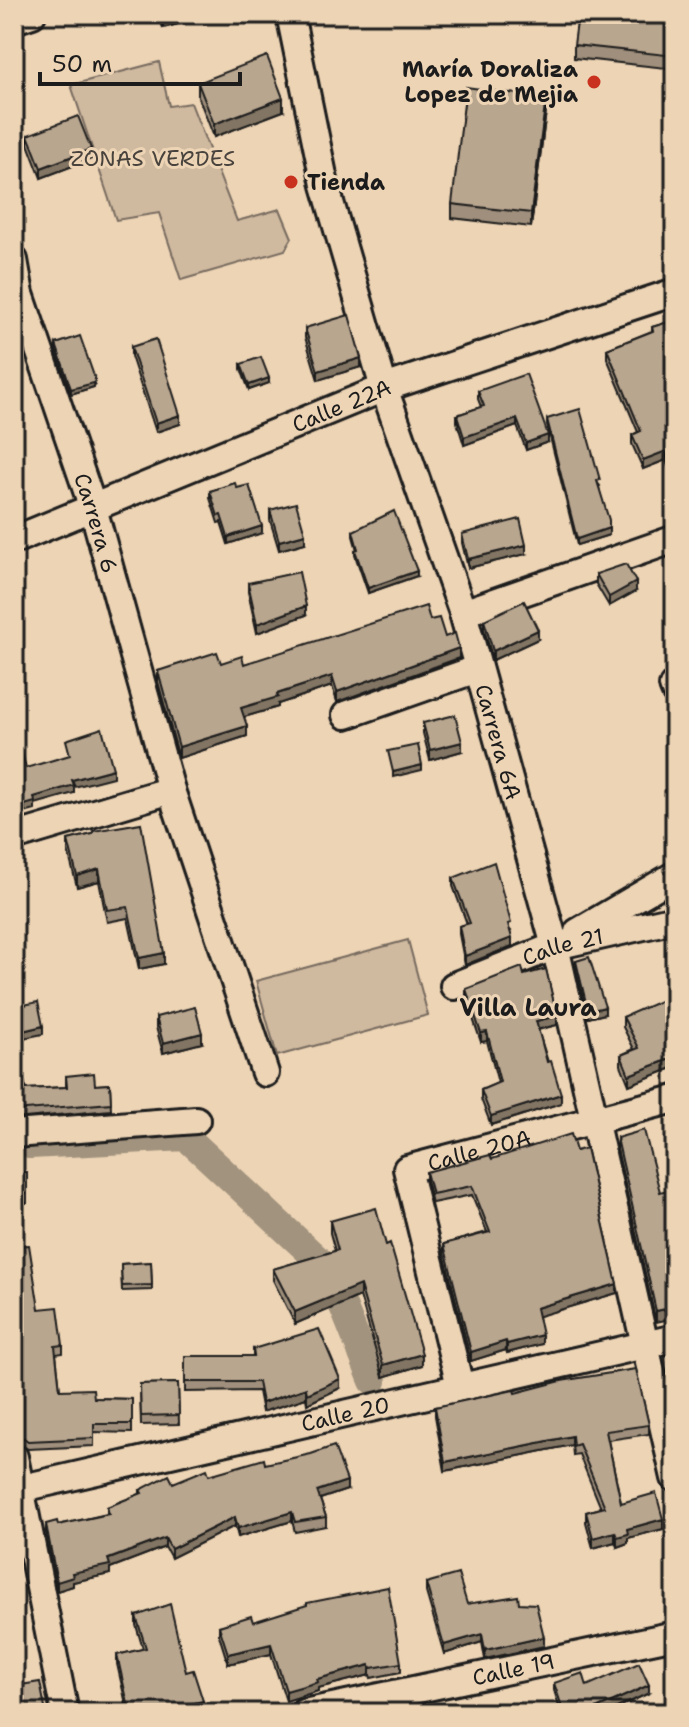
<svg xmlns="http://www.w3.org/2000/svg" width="689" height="1727" viewBox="0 0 689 1727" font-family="'Shantell Sans',sans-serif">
<rect width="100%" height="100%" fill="#edd4b5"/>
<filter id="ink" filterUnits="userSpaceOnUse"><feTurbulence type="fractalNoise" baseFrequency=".0125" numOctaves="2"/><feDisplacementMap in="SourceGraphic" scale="16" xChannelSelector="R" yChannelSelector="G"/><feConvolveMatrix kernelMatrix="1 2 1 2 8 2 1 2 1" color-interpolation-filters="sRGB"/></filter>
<g filter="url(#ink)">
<g fill="#cfb99f" stroke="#766a5e" stroke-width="2">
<path d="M 159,62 L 169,106 L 191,103 L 237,221 L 280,209 L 292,238 L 285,250 L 181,280 L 159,213 L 116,220 L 71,85 Z"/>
<path d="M 408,940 L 428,1015 L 277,1056 L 256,981 Z"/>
</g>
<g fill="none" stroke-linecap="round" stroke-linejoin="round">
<path stroke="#a2937e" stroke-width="28" d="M 30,1145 L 186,1137 L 328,1269 L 373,1381"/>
<g stroke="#1c1c1c" stroke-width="32">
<g id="street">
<path id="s1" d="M 290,14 L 325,185 L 384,388 L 463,613 L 555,946 L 675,1478"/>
<path d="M 14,20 L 32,14"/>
<path id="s2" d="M 14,260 L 20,294 L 93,508 L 171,790 L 265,1073"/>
<path id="s3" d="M 14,540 L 384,388 L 675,292"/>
<path d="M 463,613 L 675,539"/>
<path d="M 675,684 L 673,686 L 675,691"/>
<path d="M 346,715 L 477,669"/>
<path d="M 14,837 L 171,790"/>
<path d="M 578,932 L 675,875"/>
<path id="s4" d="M 454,986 L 555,946 L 675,919"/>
<path d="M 14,1134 L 196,1120"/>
<path id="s5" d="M 460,1386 L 407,1169 L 675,1099"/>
<path d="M 14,1457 L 65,1713"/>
<path id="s6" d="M 14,1490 L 675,1338"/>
<path id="s7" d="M 304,1713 L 675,1635"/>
</g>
</g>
<use href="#street" stroke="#edd4b5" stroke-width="26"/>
</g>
<g fill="#9f8f7b" stroke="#1c1c1c" stroke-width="2">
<path d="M 158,14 L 216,14 L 163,28 Z"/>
<path d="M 675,21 L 675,69 L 574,58 L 574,45 Z"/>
<path d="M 198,83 L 283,111 L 214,137 L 198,96 Z"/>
<path d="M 546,111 L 531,227 L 452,218 L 452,204 Z"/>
<path d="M 28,135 L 91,159 L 41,178 L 28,144 Z"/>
<path d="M 675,320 L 675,396 L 672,397 L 675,405 L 675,490 L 666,460 L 643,469 L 632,444 L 632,435 L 638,432 L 607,358 L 607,349 L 652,331 L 652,327 Z"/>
<path d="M 305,328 L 361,367 L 318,380 L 305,337 Z"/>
<path d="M 56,344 L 95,384 L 94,387 L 71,394 L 56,349 Z"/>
<path d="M 131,347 L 180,424 L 156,432 L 131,356 Z"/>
<path d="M 241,364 L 269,383 L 249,390 L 241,369 Z"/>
<path d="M 478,391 L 548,442 L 526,450 L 517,426 L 464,445 L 457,422 L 457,415 L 481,407 L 478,399 Z"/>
<path d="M 547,419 L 600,486 L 599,487 L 609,535 L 577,545 L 547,425 Z"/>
<path d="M 237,488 L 262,533 L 228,544 L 221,522 L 218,523 L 210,498 L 210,491 Z"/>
<path d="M 270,510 L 305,543 L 279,550 L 270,520 Z"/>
<path d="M 353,531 L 417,576 L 368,593 L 355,555 L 355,550 L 357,550 L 353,536 Z"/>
<path d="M 462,534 L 526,554 L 468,568 L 462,543 Z"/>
<path d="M 596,574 L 636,591 L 609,606 L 596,584 Z"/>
<path d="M 248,583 L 306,615 L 257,633 L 248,592 Z"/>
<path d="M 430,620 L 445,637 L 459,658 L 337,702 L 332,686 L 278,704 L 278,707 L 244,717 L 247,736 L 179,758 L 158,682 L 158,671 L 221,663 L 244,664 Z"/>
<path d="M 484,620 L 538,639 L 493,660 L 484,629 Z"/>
<path d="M 423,723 L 462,751 L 430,760 L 423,733 Z"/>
<path d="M 93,834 L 164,964 L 139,969 L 128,918 L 107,922 L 99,881 L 77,887 L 68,851 L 68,840 Z"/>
<path d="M 453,878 L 511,931 L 510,932 L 512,946 L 465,965 L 459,934 L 459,926 L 467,924 L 453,886 Z"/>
<path d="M 576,961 L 605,1014 L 588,1018 L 576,968 Z"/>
<path d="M 524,975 L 557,1025 L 538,1030 L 561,1103 L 491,1125 L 481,1099 L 481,1090 L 498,1083 L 487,1041 L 481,1042 L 466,998 L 466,989 Z"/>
<path d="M 675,999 L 675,1067 L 629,1085 L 621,1065 L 621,1055 L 634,1049 L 623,1027 L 623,1017 Z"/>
<path d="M 156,1017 L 202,1043 L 163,1053 L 156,1027 Z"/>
<path d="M 14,1041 L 26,1089 L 66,1087 L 66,1076 L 95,1085 L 110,1084 L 111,1110 L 14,1119 Z"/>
<path d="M 617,1138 L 660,1192 L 656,1322 L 617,1149 Z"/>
<path d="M 492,1159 L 617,1293 L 538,1316 L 542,1344 L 507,1353 L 506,1350 L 471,1361 L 444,1253 L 444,1244 L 487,1232 L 472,1195 L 432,1203 L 426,1180 L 426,1172 Z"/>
<rect x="14" y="1172" width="13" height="31"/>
<path d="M 330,1221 L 386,1245 L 422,1365 L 383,1377 L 360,1296 L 295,1324 L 273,1280 L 273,1269 L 335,1251 L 330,1233 Z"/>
<path d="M 14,1246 L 39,1309 L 63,1345 L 63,1353 L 56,1354 L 60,1390 L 94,1398 L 132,1399 L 132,1433 L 94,1432 L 94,1446 L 28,1449 L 17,1442 L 14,1407 Z"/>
<path d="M 151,1262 L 152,1290 L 122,1291 L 121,1264 Z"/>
<path d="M 253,1349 L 340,1388 L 307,1404 L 306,1398 L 262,1412 L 258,1391 L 185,1392 L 185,1356 L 253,1356 Z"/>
<path d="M 675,1360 L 675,1403 L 668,1373 L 668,1362 Z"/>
<path d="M 178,1383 L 179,1424 L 141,1425 L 140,1384 Z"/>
<path d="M 515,1393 L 649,1425 L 649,1434 L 608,1440 L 621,1503 L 663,1529 L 628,1538 L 628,1543 L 617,1547 L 615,1542 L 593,1548 L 586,1522 L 586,1512 L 601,1508 L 579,1454 L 573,1455 L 572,1445 L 445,1471 L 435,1416 L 435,1407 Z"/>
<path d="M 265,1464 L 347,1490 L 320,1499 L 326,1517 L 326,1526 L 295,1532 L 292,1521 L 238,1537 L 235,1526 L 171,1558 L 165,1547 L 110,1568 L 110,1574 L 73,1582 L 73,1586 L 57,1591 L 46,1533 L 46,1524 L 58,1525 L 107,1514 L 107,1507 L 140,1494 L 140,1490 L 209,1475 Z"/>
<path d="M 426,1583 L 467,1604 L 519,1603 L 544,1646 L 485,1659 L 482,1642 L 444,1654 L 426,1592 Z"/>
<path d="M 136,1616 L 186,1672 L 203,1709 L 188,1713 L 128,1713 L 117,1664 L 117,1655 L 143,1649 L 136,1625 Z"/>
<path d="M 253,1622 L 401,1663 L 401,1672 L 371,1678 L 370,1675 L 318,1688 L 318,1691 L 286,1701 L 271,1654 L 228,1664 L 219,1635 L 219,1626 Z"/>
<path d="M 554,1683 L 587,1686 L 649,1693 L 606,1713 L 561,1713 L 554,1690 Z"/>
</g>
<g fill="#827464" stroke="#1c1c1c" stroke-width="2">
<path d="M 181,14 L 216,14 L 163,28 L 163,18 Z"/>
<path d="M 283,98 L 283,111 L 214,137 L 214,124 Z"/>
<path d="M 546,98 L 546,111 L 531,227 L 531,213 Z"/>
<path d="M 91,149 L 91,159 L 41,178 L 41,168 Z"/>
<path d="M 361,358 L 361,367 L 318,380 L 318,371 Z"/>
<path d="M 269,378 L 269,383 L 249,390 L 249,385 Z"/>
<path d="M 95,379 L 94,387 L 71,394 L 71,389 Z"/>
<path d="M 675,387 L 675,396 L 670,398 L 670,389 Z"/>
<path d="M 180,415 L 180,424 L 156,432 L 156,423 Z"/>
<path d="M 517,419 L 517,426 L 464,445 L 464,437 Z"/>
<path d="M 548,435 L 548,442 L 526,450 L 526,443 Z"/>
<path d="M 666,451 L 666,460 L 643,469 L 643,460 Z"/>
<path d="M 262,526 L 262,533 L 228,544 L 228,537 Z"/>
<path d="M 609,528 L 609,535 L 577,545 L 577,539 Z"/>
<path d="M 305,534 L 305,543 L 279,550 L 279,541 Z"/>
<path d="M 526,545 L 526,554 L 468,568 L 468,559 Z"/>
<path d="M 417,571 L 417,576 L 368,593 L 368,588 Z"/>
<path d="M 636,582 L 636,591 L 609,606 L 609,597 Z"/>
<path d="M 306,606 L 306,615 L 257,633 L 257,624 Z"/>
<path d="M 538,630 L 538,639 L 493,660 L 493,651 Z"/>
<path d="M 459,648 L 459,658 L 337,702 L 337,692 Z"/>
<path d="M 332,676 L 332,686 L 278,704 L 278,707 L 241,718 L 241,708 L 277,694 Z"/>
<path d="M 247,726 L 247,736 L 179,758 L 179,747 Z"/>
<path d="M 462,742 L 462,751 L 430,760 L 430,750 Z"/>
<path d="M 422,765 L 422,770 L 393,777 L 393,772 Z"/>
<path d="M 113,769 L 113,777 L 74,787 L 74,793 L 35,804 L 35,810 L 14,816 L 14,808 L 34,797 L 72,780 Z"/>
<path d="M 99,869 L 99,881 L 77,887 L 77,876 Z"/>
<path d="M 512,938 L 512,946 L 465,965 L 465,956 Z"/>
<path d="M 164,953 L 164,964 L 139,969 L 139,958 Z"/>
<path d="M 605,1007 L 605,1014 L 588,1018 L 588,1011 Z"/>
<path d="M 557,1016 L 557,1025 L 536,1030 L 536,1021 Z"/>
<path d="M 43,1026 L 43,1034 L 14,1040 L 14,1033 Z"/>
<path d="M 487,1032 L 487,1041 L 481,1042 L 481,1033 Z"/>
<path d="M 202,1033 L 202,1043 L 163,1053 L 163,1043 Z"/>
<path d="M 675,1057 L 675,1067 L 629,1085 L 629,1075 Z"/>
<path d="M 561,1094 L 561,1103 L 491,1125 L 491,1116 Z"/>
<path d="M 617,1284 L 617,1293 L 536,1317 L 536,1308 Z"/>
<path d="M 360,1285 L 360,1296 L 295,1324 L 295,1312 Z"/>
<path d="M 675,1307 L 675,1318 L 656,1322 L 656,1311 Z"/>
<path d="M 542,1335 L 542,1344 L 507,1353 L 507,1344 Z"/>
<path d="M 506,1341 L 506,1350 L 471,1361 L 471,1352 Z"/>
<path d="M 422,1354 L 422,1365 L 383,1377 L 383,1365 Z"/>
<path d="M 340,1379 L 340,1388 L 307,1404 L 307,1394 Z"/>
<path d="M 306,1388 L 306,1398 L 262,1412 L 262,1403 Z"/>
<path d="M 572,1436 L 572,1445 L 445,1471 L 445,1462 Z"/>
<path d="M 347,1481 L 347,1490 L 317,1500 L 317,1491 Z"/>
<path d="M 292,1512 L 292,1521 L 238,1537 L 238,1528 Z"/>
<path d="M 235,1517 L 235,1526 L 171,1558 L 171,1549 Z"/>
<path d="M 663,1519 L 663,1529 L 628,1538 L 628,1543 L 617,1547 L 617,1537 L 627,1529 Z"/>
<path d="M 615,1532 L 615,1542 L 593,1548 L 593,1538 Z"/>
<path d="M 165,1538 L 165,1547 L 110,1568 L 110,1574 L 73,1582 L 73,1586 L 57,1591 L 57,1582 L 72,1573 Z"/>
<path d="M 482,1634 L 482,1642 L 444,1654 L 444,1645 Z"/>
<path d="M 544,1637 L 544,1646 L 485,1659 L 485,1650 Z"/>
<path d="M 271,1644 L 271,1654 L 228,1664 L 228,1654 Z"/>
<path d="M 370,1665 L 370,1675 L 318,1688 L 318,1691 L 286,1701 L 286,1691 L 317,1679 Z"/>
<path d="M 649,1685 L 649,1693 L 606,1713 L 587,1713 Z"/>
<path d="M 203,1701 L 203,1709 L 188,1713 L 152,1713 Z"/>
</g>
<g fill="#b9a68f" stroke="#1c1c1c" stroke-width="2">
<path d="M 162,14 L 181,14 L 163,18 Z"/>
<path d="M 578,14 L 629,14 L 675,21 L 675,56 L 574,45 Z"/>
<path d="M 267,56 L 283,98 L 214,124 L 198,83 Z"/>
<path d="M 466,87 L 546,98 L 531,213 L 452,204 Z"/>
<path d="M 78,116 L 91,149 L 41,168 L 28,135 Z"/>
<path d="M 349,315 L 361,358 L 318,371 L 305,328 Z"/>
<path d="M 675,320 L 675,387 L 670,389 L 675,405 L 675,481 L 666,451 L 643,460 L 632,435 L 641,431 L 607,349 L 653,331 L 652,327 Z"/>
<path d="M 80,336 L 95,379 L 94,383 L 71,389 L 56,344 Z"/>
<path d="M 156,339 L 180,415 L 156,423 L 131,347 Z"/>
<path d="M 261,357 L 269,378 L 249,385 L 241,364 Z"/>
<path d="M 526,374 L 548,435 L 526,443 L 517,419 L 464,437 L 457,415 L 484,406 L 478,391 Z"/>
<path d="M 580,409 L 600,480 L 597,481 L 609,520 L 609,528 L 577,539 L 547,419 Z"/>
<path d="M 235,483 L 237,488 L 249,485 L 262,526 L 228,537 L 221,515 L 218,516 L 210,491 Z"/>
<path d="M 296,503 L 305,534 L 279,541 L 270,510 Z"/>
<path d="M 394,511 L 417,571 L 368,588 L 355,550 L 358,549 L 353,531 Z"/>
<path d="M 520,519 L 526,545 L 468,559 L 462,534 Z"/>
<path d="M 626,564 L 636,582 L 609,597 L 596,574 Z"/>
<path d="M 299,572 L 306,606 L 257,624 L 248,583 Z"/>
<path d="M 524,601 L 538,630 L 493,651 L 484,620 Z"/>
<path d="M 426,606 L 430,620 L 439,618 L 445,637 L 455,633 L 459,648 L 337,692 L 332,676 L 277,694 L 278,697 L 241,708 L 247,726 L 179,747 L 158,671 L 217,652 L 221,663 L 242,656 L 244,664 Z"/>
<path d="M 455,715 L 462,742 L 430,750 L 423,723 Z"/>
<path d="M 102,728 L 113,769 L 72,780 L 74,785 L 34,797 L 35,802 L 14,808 L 14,755 L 22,753 L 26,768 L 70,755 L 66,740 Z"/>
<path d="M 418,745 L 422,765 L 393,772 L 388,751 Z"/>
<path d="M 141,823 L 164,953 L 139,958 L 128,907 L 107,910 L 99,869 L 77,876 L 68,840 L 93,834 L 93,831 Z"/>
<path d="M 494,862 L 511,923 L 508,924 L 512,938 L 465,956 L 459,926 L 470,923 L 453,878 Z"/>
<path d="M 589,957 L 605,1007 L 588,1011 L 576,961 Z"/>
<path d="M 522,967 L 524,975 L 546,969 L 557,1016 L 536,1021 L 547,1062 L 551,1061 L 561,1094 L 491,1116 L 481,1090 L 500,1082 L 487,1032 L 481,1033 L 466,989 Z"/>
<path d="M 669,997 L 671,1001 L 675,999 L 675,1057 L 629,1075 L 621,1055 L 639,1048 L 623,1017 Z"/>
<path d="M 38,1002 L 43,1026 L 14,1033 L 14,1007 Z"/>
<path d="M 195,1007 L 202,1033 L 163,1043 L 156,1017 Z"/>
<path d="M 14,1041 L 26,1089 L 67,1087 L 66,1076 L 94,1073 L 95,1085 L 110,1084 L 111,1103 L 14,1111 Z"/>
<path d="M 644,1130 L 660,1192 L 675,1188 L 675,1307 L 656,1311 L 617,1138 Z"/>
<path d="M 571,1134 L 576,1151 L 586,1148 L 617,1284 L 536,1308 L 542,1335 L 507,1344 L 506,1341 L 471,1352 L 444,1244 L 490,1232 L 472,1186 L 432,1194 L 426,1172 L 490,1155 L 492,1159 Z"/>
<rect x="14" y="1172" width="13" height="22"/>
<path d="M 376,1208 L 386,1245 L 390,1243 L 422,1354 L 383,1365 L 360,1285 L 295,1312 L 273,1269 L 338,1250 L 330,1221 Z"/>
<path d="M 29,1245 L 39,1309 L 58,1307 L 63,1345 L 55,1346 L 60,1390 L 93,1389 L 94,1398 L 132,1399 L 132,1424 L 94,1424 L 94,1438 L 28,1441 L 17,1433 L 14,1399 L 14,1246 Z"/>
<path d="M 151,1262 L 152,1285 L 122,1286 L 121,1264 Z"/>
<path d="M 319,1329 L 340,1379 L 307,1394 L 306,1388 L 262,1403 L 258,1382 L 185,1382 L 185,1356 L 254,1356 L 253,1349 Z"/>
<path d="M 675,1360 L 675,1392 L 668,1362 Z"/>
<path d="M 636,1369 L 649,1425 L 606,1431 L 621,1503 L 656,1493 L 663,1519 L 627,1529 L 628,1534 L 617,1537 L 615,1532 L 593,1538 L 586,1512 L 605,1507 L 579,1444 L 573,1446 L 572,1436 L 445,1462 L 435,1407 L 514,1390 L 515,1393 L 561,1381 Z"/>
<path d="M 178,1383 L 179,1415 L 141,1416 L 140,1384 Z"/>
<path d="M 334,1446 L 347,1481 L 317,1491 L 326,1517 L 295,1522 L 292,1512 L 238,1528 L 235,1517 L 171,1549 L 165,1538 L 108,1559 L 110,1565 L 72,1573 L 73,1577 L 57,1582 L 46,1524 L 57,1521 L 58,1525 L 109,1514 L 107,1507 L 142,1493 L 140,1490 L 169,1475 L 173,1483 L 207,1469 L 209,1475 L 264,1459 L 265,1464 L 311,1454 Z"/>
<path d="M 458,1574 L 467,1604 L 518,1596 L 519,1603 L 536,1604 L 544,1637 L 485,1650 L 482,1634 L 444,1645 L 426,1583 Z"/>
<path d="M 388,1587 L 401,1663 L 371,1668 L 370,1665 L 317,1679 L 318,1682 L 286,1691 L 271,1644 L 228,1654 L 219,1626 L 251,1616 L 253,1622 L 307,1605 L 307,1603 Z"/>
<path d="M 170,1604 L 186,1672 L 193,1670 L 203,1701 L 152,1713 L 130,1713 L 117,1655 L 146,1648 L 136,1616 Z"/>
<path d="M 639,1663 L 649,1685 L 587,1713 L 564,1713 L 554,1683 L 583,1673 L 587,1686 Z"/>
<path d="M 40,1682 L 46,1713 L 14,1713 L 14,1686 Z"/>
<path d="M 497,1703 L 499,1713 L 454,1713 L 475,1706 Z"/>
</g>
</g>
<g fill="#c8321e" stroke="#edd4b5" stroke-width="3">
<circle cx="594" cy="82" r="8"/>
<circle cx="291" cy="182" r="8"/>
</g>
<g text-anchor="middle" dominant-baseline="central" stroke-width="6" stroke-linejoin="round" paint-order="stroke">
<g font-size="22" font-weight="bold" fill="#1c1c1c" stroke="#edd4b5" text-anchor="end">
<text x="578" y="69">María Doraliza<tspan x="578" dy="25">Lopez de Mejia</tspan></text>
<text x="307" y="182" text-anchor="start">Tienda</text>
</g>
<g font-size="22" fill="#49433d" stroke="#edd4b5">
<text x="153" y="158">ZONAS VERDES</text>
</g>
<g font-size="22" fill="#1c1c1c" stroke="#edd4b5">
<text stroke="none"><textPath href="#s3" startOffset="354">Calle 22A</textPath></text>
<text stroke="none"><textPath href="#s2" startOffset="276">Carrera 6</textPath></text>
<text stroke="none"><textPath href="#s1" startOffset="758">Carrera 6A</textPath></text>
<text stroke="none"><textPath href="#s4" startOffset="116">Calle 21</textPath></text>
<text stroke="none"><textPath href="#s5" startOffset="298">Calle 20A</textPath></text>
<text stroke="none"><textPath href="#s6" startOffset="340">Calle 20</textPath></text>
<text stroke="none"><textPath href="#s7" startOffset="214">Calle 19</textPath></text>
</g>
<g font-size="24" font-weight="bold" fill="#1c1c1c" stroke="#edd4b5">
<text x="528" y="1008">Villa Laura</text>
</g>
</g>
<rect width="689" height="1727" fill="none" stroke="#edd4b5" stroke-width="48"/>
<rect x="24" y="24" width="641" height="1679" fill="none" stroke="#1c1c1c" stroke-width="3" filter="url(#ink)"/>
<path d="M40 72v12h200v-12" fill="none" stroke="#1c1c1c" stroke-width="4"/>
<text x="52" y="72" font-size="24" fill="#1c1c1c" stroke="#edd4b5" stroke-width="6" paint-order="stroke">50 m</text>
</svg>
